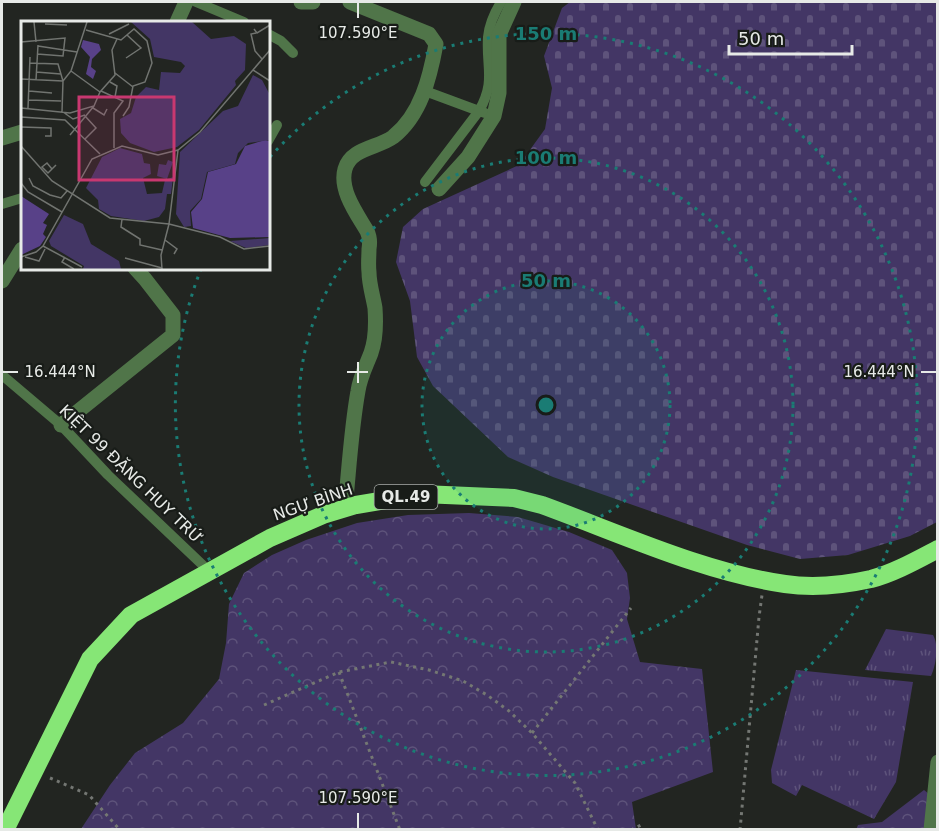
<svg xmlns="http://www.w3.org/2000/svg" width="939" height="831" viewBox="0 0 939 831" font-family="'DejaVu Sans',sans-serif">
<defs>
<pattern id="grass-tufts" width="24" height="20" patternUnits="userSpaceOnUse" patternTransform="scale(1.5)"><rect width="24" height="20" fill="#433665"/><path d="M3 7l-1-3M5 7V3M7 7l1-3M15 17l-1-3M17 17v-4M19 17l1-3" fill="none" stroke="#5e537b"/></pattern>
<pattern id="cemetery-stones" width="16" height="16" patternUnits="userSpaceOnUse" patternTransform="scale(1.5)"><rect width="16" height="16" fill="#433665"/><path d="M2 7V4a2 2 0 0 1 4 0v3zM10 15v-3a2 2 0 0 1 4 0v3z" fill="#5e537b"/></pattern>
<pattern id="park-crowns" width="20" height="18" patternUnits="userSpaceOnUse" patternTransform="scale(1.5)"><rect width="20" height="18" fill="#433665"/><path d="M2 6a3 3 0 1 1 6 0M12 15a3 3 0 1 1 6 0" fill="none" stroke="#5e537b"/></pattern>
</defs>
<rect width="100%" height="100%" fill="#222521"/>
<g fill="url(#grass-tufts)">
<path d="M 886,629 L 933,635 C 939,645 936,665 931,676 L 865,670 Z"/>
<path d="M 796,670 L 913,682 L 896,782 L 874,819 L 802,785 L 796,796 L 772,783 L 771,770 Z"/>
</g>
<path fill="url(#cemetery-stones)" d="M 570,2 L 937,2 L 937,522 L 910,536 L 848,555 L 800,559 L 747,545 L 553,477 L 508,457 L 433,386 L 417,357 L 410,301 L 396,262 L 403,227 L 423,209 L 519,165 L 545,129 L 552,88 L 544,56 L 562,8 Z"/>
<g fill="url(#park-crowns)">
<path d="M 469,513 L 518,517 L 569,532 L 612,550 L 627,573 L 630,598 L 627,619 L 640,662 L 702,669 L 713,772 L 632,802 L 636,829 L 81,829 L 110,785 L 135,753 L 183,723 L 219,679 L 226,643 L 229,604 L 244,573 L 272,555 L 306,540 L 357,523 L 408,515 Z"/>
<path d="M 924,790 L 929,794 L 926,829 L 856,830 L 858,825 L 882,822 Z"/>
</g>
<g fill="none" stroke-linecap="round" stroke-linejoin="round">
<g stroke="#747773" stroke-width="3" stroke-dasharray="3 4.5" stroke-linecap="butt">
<path d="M 339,672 L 400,830"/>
<path d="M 264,705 L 339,672 L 391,662 L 429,670 L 463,681 L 487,695 L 509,711 L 532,733 L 575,783 L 598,830"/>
<path d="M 532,733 L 631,608"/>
<path d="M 50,778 L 89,795 L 120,830"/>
<path d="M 631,830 L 643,824"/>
<path d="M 740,830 L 759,617 L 762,595"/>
</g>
<g stroke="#507549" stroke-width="10">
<path d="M 196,2 L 244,22"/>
<path d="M 268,34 L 281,41 L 293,53"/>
<path d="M 425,91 L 479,111 C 496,81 486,68 488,37 C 489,25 495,12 501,2"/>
<path d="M 268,141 L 277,125"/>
<path d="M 425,182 L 479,111 L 485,113"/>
<path d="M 2,204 L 22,198"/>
<path d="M 2,375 L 61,425 L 108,475 L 210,572"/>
</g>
<g stroke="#507549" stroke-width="15">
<path d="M 301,2 L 313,2"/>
<path d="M 177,22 L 186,2"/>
<path d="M 2,138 L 22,132"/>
<path d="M 439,189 L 468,157 L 494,116 L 499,93 L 499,35 L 514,2"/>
<path d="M 2,281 L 22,249"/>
<path d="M 61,425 L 173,335 L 173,315 L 145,279 L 135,268"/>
<path d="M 345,509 C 349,470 351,430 358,391 C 360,377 366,366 371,353 C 376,339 376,322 375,308 C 373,296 369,284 369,272 C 368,264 369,256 369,249 C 370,243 370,237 367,231 C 357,214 339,190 345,169 C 351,148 378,148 393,137 C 421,115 430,77 436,44 L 429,34 L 350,2"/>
<path d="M 931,830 L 938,762"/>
</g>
<path stroke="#86e676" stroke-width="18" d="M 5,830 L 90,659 L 131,615 L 270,538 L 323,515 L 356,505 L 422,494 L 514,498 L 542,505 C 619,533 703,572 785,584 C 812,588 844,585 871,579 C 894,573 917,560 938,549"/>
</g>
<path fill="none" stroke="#e7eae7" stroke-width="2" d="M 358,3 L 358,18M 358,362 L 358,383M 3,372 L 18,372M 347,372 L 368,372M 921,372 L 936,372M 358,813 L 358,828"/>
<circle cx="546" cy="405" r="124" fill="#1a7c74" fill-opacity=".12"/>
<g fill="none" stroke="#1a7c74" stroke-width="3" stroke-dasharray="3 6">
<circle cx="546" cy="405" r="124"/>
<circle cx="546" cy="405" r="247"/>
<path d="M270 157A371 371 0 1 1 201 269"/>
</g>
<g text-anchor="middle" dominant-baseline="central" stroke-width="4.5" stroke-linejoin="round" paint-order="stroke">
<rect fill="#181c18" stroke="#a9aca9" stroke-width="1.5" x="374.5" y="485" width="63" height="24" rx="4.5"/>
<g font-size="15" font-weight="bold" fill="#e7eae7">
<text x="406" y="497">QL.49</text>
</g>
<g font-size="16" fill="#e7eae7" stroke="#181c18">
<text transform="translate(131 474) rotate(44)">KIỆT 99 ĐẶNG HUY TRỨ</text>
<text transform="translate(313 502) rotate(-19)">NGỰ BÌNH</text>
</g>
</g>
<g transform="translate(21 21)">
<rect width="249" height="249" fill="#222521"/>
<path d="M 147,139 L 152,141 L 146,158 L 136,155 L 138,143 L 145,144 Z" fill="#433665"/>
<path d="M 62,19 L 78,23 L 80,29 L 71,38 L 70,46 L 75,50 L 72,58 L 65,53 L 69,36 L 60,26 ZM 244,119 L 249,120 L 249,216 L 209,217 L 172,207 L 170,191 L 181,178 L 187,151 L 215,143 L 224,125 ZM 0,175 L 28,193 L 22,202 L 26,204 L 22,213 L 25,216 L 19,225 L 0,234 Z" fill="#584188"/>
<path d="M 110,1 L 171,1 L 190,18 L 213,15 L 225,23 L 224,49 L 214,60 L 215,64 L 178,109 L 156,126 L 133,131 L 109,122 L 100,112 L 99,98 L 110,92 L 115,76 L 125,66 L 138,69 L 140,51 L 159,52 L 164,45 L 160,41 L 133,36 L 129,18 ZM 232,54 L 241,59 L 249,74 L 249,119 L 227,122 L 217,132 L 214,143 L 186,151 L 180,178 L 169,190 L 170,205 L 163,206 L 155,193 L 159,131 L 202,90 L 217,85 ZM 43,194 L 62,203 L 70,223 L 98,240 L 100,248 L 62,248 L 63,245 L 30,225 L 28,220 ZM 249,217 L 249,224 L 225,227 L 209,220 Z" fill="#433665"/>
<path d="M 99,127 L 121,133 L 123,142 L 129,143 L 130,153 L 122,157 L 126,173 L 141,172 L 144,159 L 152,156 L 150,173 L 146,173 L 144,188 L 138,196 L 123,200 L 90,195 L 78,188 L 77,179 L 65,167 L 81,136 Z" fill="#433665"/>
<path fill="none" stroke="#717470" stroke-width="1.5" d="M 13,1 L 15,21M 24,3 L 46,4M 233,8 L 236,12 L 249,4M 65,9 L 100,19 L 113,8 L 126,20 L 131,42 L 124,61 L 112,65 L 108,86 L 102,95M 235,12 L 230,13 L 234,30 L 241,38M 88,13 L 108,3M 0,21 L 44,17 L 42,35 L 16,33M 17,25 L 56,31M 105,37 L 120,27 L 106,14M 9,42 L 37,43 L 42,60 L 41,91M 232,49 L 249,60M 50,50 L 79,71M 15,51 L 40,53M 94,52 L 112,66M 0,58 L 42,60M 15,59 L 17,24M 42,60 L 50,50 L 66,1M 89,61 L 96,65 L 94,76M 8,70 L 31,72M 80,70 L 102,80 L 93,92 L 93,127M 7,79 L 40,80M 0,87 L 49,92 L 73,85 L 79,71 L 94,54 L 91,29 L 96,18M 7,87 L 9,36M 72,87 L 83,94 L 86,88M 42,91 L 52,98 L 64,94M 64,95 L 75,107 L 64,118M 0,96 L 44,99 L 79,133M 0,106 L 30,107 L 30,115 L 24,115M 49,114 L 73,85M 0,125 L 31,160 L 89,197 L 148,203 L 199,216 L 223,228 L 249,225M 31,148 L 26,142 L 21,146 L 27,152 L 35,144M 8,157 L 12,165 L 29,174 L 40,177 L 46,170M 0,162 L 7,171 L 41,191M 101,198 L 100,206 L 119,218 L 119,224 L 141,229M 144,219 L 156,228 L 153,233M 22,225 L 61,246M 0,236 L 15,231 L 22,225 L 71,138 L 101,125 L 137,134 L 157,129 L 179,111 L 249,29M 4,236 L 18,240 L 24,228M 44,236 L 41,241 L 53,248M 104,237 L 141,247M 141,248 L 140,234 L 148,203 L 157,129"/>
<path fill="#c83870" fill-opacity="0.15" stroke="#c83870" stroke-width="3" d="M 58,76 L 153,76 L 153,159 L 58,159 Z"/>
<rect width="249" height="249" fill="none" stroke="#e7eae7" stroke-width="3"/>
</g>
<g font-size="15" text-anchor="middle" fill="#e7eae7" stroke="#181c18" stroke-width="4.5" stroke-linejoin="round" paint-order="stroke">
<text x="358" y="38">107.590°E</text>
<text x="60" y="377">16.444°N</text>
<text x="879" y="377">16.444°N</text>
<text x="358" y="803">107.590°E</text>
</g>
<circle cx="546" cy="405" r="9" fill="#1a7c74" stroke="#181c18" stroke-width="3"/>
<g font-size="18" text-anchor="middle" font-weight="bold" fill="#1a7c74" stroke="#181c18" stroke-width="4.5" stroke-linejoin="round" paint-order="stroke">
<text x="546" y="40">150 m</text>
<text x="546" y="164">100 m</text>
<text x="546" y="287">50 m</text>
</g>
<rect width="939" height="831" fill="none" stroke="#e7eae7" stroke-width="6"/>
<path d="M729 45v9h123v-9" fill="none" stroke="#e7eae7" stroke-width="3"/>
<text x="738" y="45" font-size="18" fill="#e7eae7" stroke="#181c18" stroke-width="4.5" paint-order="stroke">50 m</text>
</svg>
